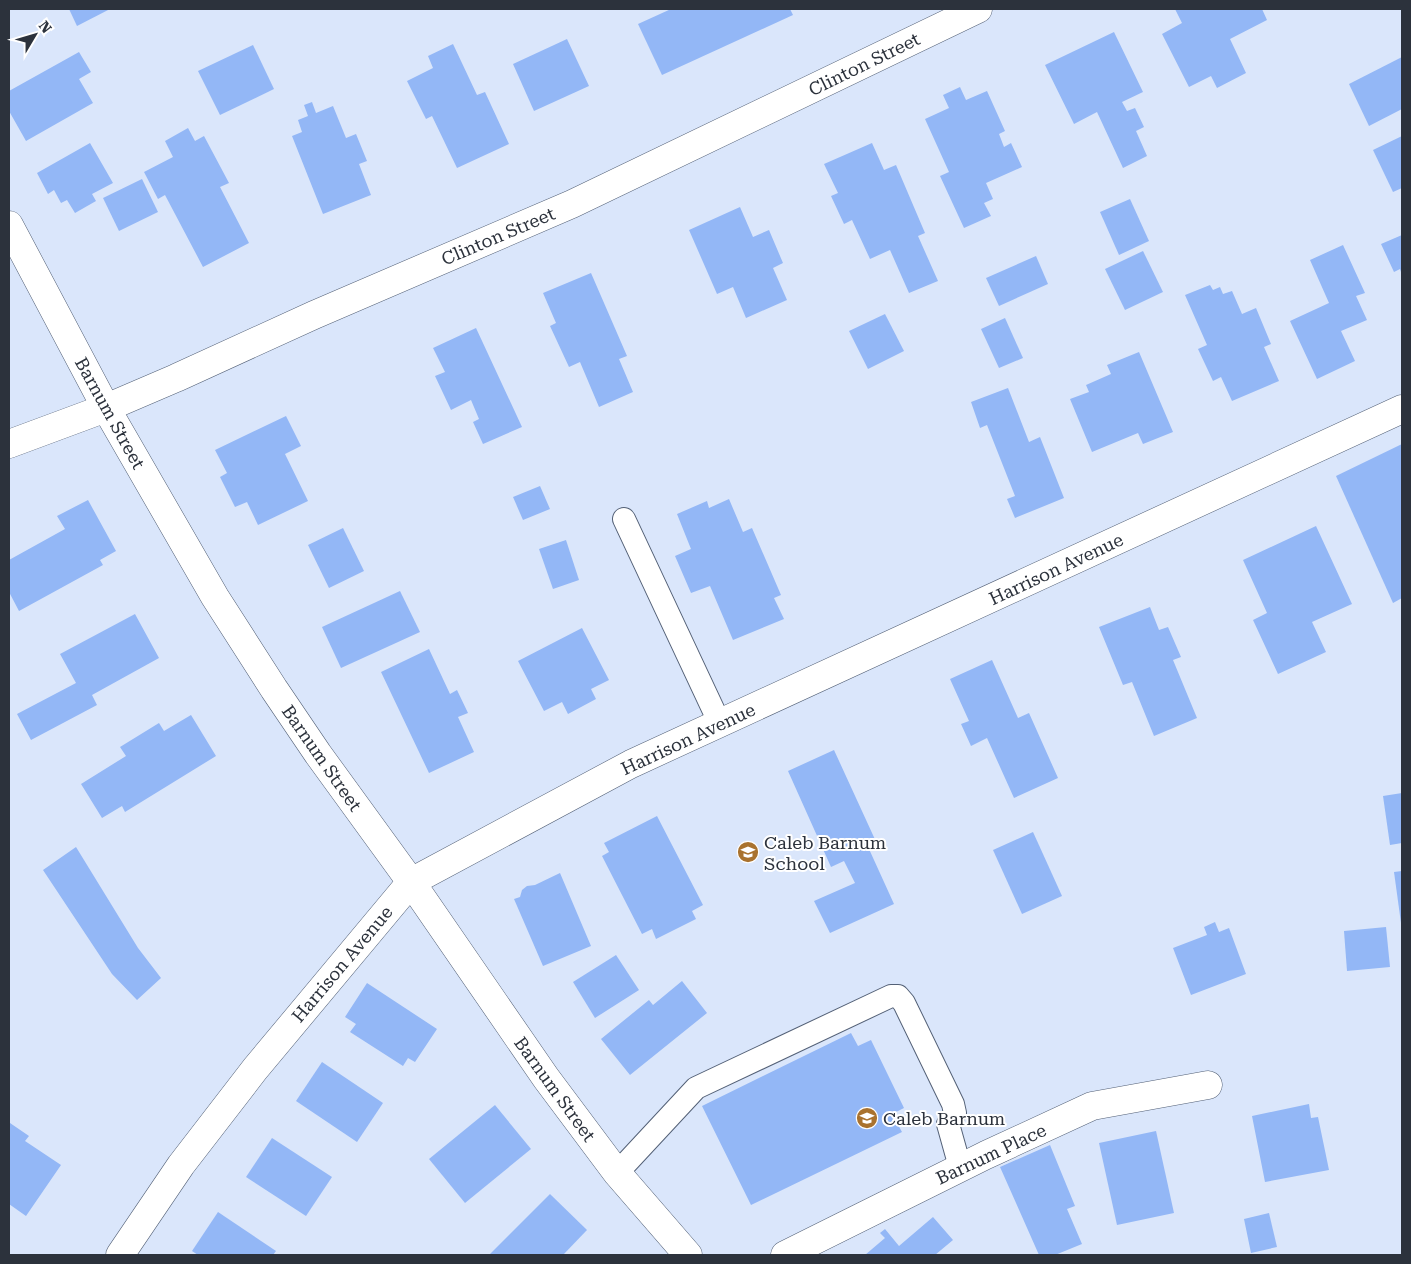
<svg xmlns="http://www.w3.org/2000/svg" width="1411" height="1264" viewBox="0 0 1411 1264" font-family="'Roboto Serif',serif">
<rect width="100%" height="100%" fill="#dae6fb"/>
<g fill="#93b7f6">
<path d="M 69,9 L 110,9 L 77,26 Z"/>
<path d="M 671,9 L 790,9 L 793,15 L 662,75 L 638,24 Z"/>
<path d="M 1175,9 L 1262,9 L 1267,20 L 1230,39 L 1246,73 L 1217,88 L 1211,76 L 1189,87 L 1162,34 L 1182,23 Z"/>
<path d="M 1114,32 L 1143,92 L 1122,102 L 1127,111 L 1135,108 L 1144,127 L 1136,131 L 1147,156 L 1123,168 L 1097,112 L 1074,124 L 1045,65 Z"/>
<path d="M 567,39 L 589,86 L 534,111 L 513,64 Z"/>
<path d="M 453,44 L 477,95 L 485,92 L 509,144 L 457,168 L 432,116 L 426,119 L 407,81 L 433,68 L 428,56 Z"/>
<path d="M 253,45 L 274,89 L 220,115 L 198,71 Z"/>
<path d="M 79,52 L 91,72 L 79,79 L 93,103 L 26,141 L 9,111 L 9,91 Z"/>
<path d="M 1402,57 L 1402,109 L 1369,126 L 1349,84 Z"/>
<path d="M 960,87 L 966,100 L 987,91 L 1005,131 L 999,134 L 1004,147 L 1011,143 L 1022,167 L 986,183 L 993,199 L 984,203 L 991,216 L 964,228 L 940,176 L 949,172 L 925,119 L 949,108 L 943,95 Z"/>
<path d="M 312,102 L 316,113 L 333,106 L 346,138 L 356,134 L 367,161 L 359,164 L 371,195 L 323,214 L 292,136 L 302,132 L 298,120 L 308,116 L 304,105 Z"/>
<path d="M 188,128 L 195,141 L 204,136 L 229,183 L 220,187 L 249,243 L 203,267 L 165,195 L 158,199 L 144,172 L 173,157 L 165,141 Z"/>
<path d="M 1402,136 L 1402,188 L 1393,192 L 1373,150 Z"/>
<path d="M 90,143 L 113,183 L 92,194 L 96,201 L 75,213 L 67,200 L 61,203 L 54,190 L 48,194 L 37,173 Z"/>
<path d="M 872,143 L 884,170 L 896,165 L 925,233 L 918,236 L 938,281 L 909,293 L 890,250 L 870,259 L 852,220 L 844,224 L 831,196 L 838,193 L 824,164 Z"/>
<path d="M 142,179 L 158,212 L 119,231 L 103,198 Z"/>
<path d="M 1130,199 L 1149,241 L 1119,255 L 1100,212 Z"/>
<path d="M 740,207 L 753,237 L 769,230 L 783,263 L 773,268 L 787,300 L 746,318 L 733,287 L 717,294 L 689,230 Z"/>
<path d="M 1402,235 L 1402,275 L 1400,269 L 1394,272 L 1381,244 Z"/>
<path d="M 1343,245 L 1365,293 L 1356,296 L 1367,320 L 1341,331 L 1355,361 L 1317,379 L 1290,321 L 1329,303 L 1310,260 Z"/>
<path d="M 1143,251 L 1163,292 L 1125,310 L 1105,269 Z"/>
<path d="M 1036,256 L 1048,284 L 999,306 L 986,278 Z"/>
<path d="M 591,273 L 627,356 L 619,359 L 633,392 L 599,407 L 580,362 L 569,367 L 550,326 L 556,323 L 543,293 Z"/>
<path d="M 1210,285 L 1213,290 L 1220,287 L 1223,294 L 1232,291 L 1242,314 L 1256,308 L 1271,344 L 1264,347 L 1279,381 L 1232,401 L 1221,377 L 1213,381 L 1198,349 L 1207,345 L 1185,295 Z"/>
<path d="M 885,314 L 904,351 L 868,369 L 849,331 Z"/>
<path d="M 1005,318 L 1023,358 L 999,368 L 981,329 Z"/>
<path d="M 476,328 L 522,427 L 483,444 L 473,422 L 479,419 L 471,400 L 451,410 L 435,376 L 445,372 L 433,348 Z"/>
<path d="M 1139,352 L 1173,432 L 1143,444 L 1138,433 L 1092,452 L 1070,399 L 1089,392 L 1086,385 L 1111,374 L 1107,365 Z"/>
<path d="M 1008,388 L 1029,442 L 1040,437 L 1064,498 L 1015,518 L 1007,499 L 1015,496 L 987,425 L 980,428 L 971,402 Z"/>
<path d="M 286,416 L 301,446 L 285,454 L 308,501 L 258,525 L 247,502 L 235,507 L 220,477 L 227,473 L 215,450 Z"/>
<path d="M 1402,444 L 1402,598 L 1393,603 L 1336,476 Z"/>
<path d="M 540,486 L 550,509 L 523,520 L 513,497 Z"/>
<path d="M 729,499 L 743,532 L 752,528 L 781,595 L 774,598 L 784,619 L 733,640 L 710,586 L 691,593 L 675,556 L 691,549 L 677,514 L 707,501 L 709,508 Z"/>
<path d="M 88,500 L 116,551 L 100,560 L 103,565 L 19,611 L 9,592 L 9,560 L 65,529 L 57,516 Z"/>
<path d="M 1316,526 L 1352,604 L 1312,622 L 1326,652 L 1278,674 L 1253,620 L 1267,613 L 1243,560 Z"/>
<path d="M 343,528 L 364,571 L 329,588 L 308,545 Z"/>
<path d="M 566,540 L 579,580 L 553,589 L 539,549 Z"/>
<path d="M 400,591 L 420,632 L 341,668 L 322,627 Z"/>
<path d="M 1150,607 L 1159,630 L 1168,627 L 1181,657 L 1173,660 L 1197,718 L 1154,736 L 1132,682 L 1123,685 L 1099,627 Z"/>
<path d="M 135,614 L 159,658 L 92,695 L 97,705 L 31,740 L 17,714 L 76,683 L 60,654 Z"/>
<path d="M 582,628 L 609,680 L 591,689 L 596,699 L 568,714 L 562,702 L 544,711 L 518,661 Z"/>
<path d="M 429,649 L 450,694 L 457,690 L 468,713 L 458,717 L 474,752 L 429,773 L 381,672 Z"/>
<path d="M 992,660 L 1018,718 L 1029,713 L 1058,778 L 1014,798 L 987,738 L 971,746 L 961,724 L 969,721 L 950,679 Z"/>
<path d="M 191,715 L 216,756 L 125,812 L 122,806 L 102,818 L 81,784 L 126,756 L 120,747 L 159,723 L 164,731 Z"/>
<path d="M 834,750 L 878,846 L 869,849 L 894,904 L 830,933 L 814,901 L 855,883 L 844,861 L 831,867 L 788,771 Z"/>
<path d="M 1402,793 L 1402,843 L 1390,845 L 1383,796 Z"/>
<path d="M 657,816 L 703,905 L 692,911 L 696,919 L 656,939 L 652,929 L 642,934 L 602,856 L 609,852 L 604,843 Z"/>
<path d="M 1033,832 L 1062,896 L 1022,914 L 993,850 Z"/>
<path d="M 76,847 L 138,948 L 161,978 L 137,1000 L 112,974 L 43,870 Z"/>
<path d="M 1402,871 L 1402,922 L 1401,923 L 1394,872 Z"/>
<path d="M 560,873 L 591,946 L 543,966 L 514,899 L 520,897 L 522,890 L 527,886 L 535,885 Z"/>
<path d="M 1215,922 L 1219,932 L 1229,928 L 1246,974 L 1191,995 L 1173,948 L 1207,935 L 1204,927 Z"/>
<path d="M 1386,927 L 1390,967 L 1347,971 L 1344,931 Z"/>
<path d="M 616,955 L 639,990 L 595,1018 L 573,982 Z"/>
<path d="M 682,981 L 707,1013 L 630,1075 L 601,1039 L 649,1000 L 653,1005 Z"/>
<path d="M 367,983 L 437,1029 L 415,1062 L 408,1058 L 403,1066 L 350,1032 L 356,1024 L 345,1017 Z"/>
<path d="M 851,1033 L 858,1046 L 871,1040 L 904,1108 L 892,1114 L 902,1132 L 751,1205 L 702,1106 Z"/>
<path d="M 322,1062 L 383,1103 L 357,1142 L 296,1101 Z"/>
<path d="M 1309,1104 L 1311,1118 L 1318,1117 L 1329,1170 L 1265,1182 L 1252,1116 Z"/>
<path d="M 495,1105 L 531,1149 L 465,1203 L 429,1159 Z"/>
<path d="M 10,1123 L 29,1136 L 25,1141 L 61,1165 L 26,1216 L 9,1204 L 9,1126 Z"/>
<path d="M 1156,1131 L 1174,1213 L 1117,1225 L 1099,1143 Z"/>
<path d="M 272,1138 L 332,1177 L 306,1216 L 246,1177 Z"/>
<path d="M 1050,1145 L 1075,1206 L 1067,1209 L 1082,1244 L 1055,1255 L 1039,1255 L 1000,1167 Z"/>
<path d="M 550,1194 L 587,1230 L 563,1255 L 489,1255 Z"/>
<path d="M 218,1212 L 276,1251 L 273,1255 L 198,1255 L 192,1251 Z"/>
<path d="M 1269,1213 L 1277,1247 L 1251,1253 L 1244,1219 Z"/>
<path d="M 933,1217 L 953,1240 L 935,1255 L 865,1255 L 885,1238 L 880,1233 L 885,1229 L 899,1246 Z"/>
</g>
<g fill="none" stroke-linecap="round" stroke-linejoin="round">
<g stroke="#536076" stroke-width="24">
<g id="lane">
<path d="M 624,519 L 720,724"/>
<path d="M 617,1173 L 696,1088 L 891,996 L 898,996 L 904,1003 L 953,1104 L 955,1113 L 948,1124 L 960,1167"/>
</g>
</g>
<g stroke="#536076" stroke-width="29">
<g id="street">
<path d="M 9,225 L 106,408 L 215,597 L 274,689 L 318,754 L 411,882 L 546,1078 L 617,1173 L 688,1255"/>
<path d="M 9,444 L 106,408 L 176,378 L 314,315 L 572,204 L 978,9"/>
<path d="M 120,1255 L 181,1165 L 255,1069 L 411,882 L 631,764 L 1402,409"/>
<path d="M 785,1255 L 986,1155 L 1092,1106 L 1208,1085"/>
</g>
</g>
<use href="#lane" stroke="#fff" stroke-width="22"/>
<use href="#street" stroke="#fff" stroke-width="28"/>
</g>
<defs>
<g id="school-disc" transform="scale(1.125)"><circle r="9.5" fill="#a9722e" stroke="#fff"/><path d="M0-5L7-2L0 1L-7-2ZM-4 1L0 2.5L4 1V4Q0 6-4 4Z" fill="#fff"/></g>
</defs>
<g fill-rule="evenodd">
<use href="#school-disc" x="748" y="852"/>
<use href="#school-disc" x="867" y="1118"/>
</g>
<g text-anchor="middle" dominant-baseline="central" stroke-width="4" stroke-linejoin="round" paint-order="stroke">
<g font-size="18" fill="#2c323c" stroke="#fff">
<text transform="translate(864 64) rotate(-26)">Clinton Street</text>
<text transform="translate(498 236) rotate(-23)">Clinton Street</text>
<text transform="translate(110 413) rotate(61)">Barnum Street</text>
<text transform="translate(1056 569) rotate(-25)">Harrison Avenue</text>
<text transform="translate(688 739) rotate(-25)">Harrison Avenue</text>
<text transform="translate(322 758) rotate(55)">Barnum Street</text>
<text transform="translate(342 964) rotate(-50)">Harrison Avenue</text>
<text transform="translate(555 1089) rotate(54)">Barnum Street</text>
<text transform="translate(991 1154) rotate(-25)">Barnum Place</text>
</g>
<g font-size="18" fill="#2c323c" stroke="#fff" text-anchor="start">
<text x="764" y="842">Caleb Barnum<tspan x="764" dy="21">School</tspan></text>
<text x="883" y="1118">Caleb Barnum</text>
</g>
</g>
<rect width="1411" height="1264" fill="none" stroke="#2c323c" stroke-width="20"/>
<g transform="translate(35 35) rotate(52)" stroke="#ffffff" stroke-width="4" paint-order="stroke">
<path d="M0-4L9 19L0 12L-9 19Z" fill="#2c323c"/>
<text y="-8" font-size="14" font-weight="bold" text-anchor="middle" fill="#2c323c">N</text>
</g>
</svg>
